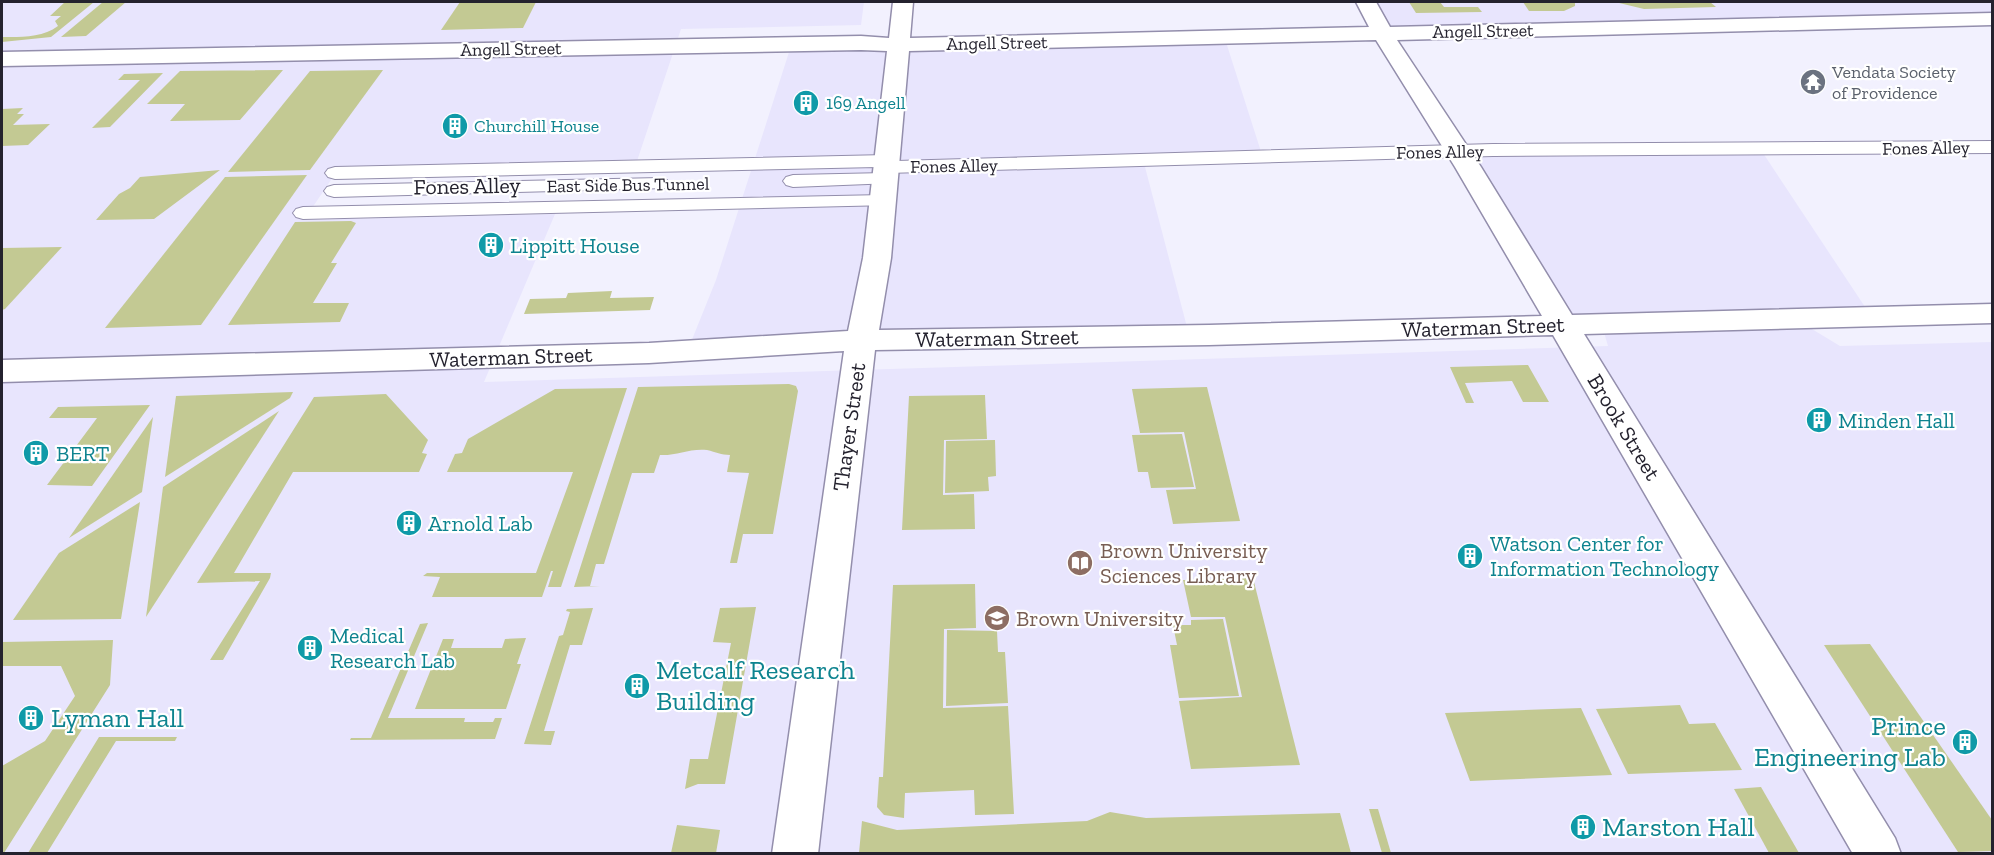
<svg xmlns="http://www.w3.org/2000/svg" width="1994" height="855" viewBox="0 0 1994 855" font-family="'Zilla Slab',serif">
<rect width="100%" height="100%" fill="#f2f1fe"/>
<g fill="#e8e5fd">
<path d="M 2,2 L 864,2 L 861,25 L 681,29 L 637,161 L 339,168 L 304,220 L 555,214 L 484,382 L 1608,346 L 1601,322 L 1564,321 L 1458,157 L 1763,153 L 1871,316 L 1797,320 L 1840,346 L 1992,342 L 1992,853 L 2,854 Z"/>
<path d="M 1366,2 L 1992,2 L 1992,19 L 1383,33 Z"/>
<path d="M 1225,39 L 1264,161 L 1161,165 L 1145,167 L 1187,327 L 689,347 L 716,280 L 790,49 Z"/>
</g>
<g fill="#c3c993">
<path d="M 65,2 L 94,2 L 51,37 L 2,42 L 2,37 C 21,37 42,38 58,26 L 55,21 L 61,16 L 50,16 Z"/>
<path d="M 103,2 L 126,2 L 86,36 L 61,37 Z"/>
<path d="M 460,2 L 536,2 L 523,28 L 441,30 Z"/>
<path d="M 1409,2 L 1440,2 L 1444,7 L 1478,7 L 1482,12 L 1416,13 Z"/>
<path d="M 1523,2 L 1575,2 L 1575,6 L 1564,11 L 1529,11 Z"/>
<path d="M 1615,2 L 1710,2 L 1716,7 L 1644,9 Z"/>
<path d="M 283,70 L 240,120 L 170,121 L 185,104 L 147,104 L 180,71 Z"/>
<path d="M 383,70 L 310,170 L 228,172 L 310,71 Z"/>
<path d="M 163,73 L 110,127 L 92,128 L 140,80 L 118,80 L 124,74 Z"/>
<path d="M 23,108 L 17,114 L 24,114 L 13,125 L 50,124 L 28,145 L 2,146 L 2,109 Z"/>
<path d="M 220,170 L 154,219 L 96,220 L 119,194 L 130,188 L 140,177 Z"/>
<path d="M 307,175 L 201,325 L 105,328 L 225,177 Z"/>
<path d="M 351,221 L 356,223 L 331,263 L 337,263 L 313,303 L 349,303 L 340,322 L 228,325 L 295,222 Z"/>
<path d="M 62,247 L 5,309 L 2,310 L 2,248 Z"/>
<path d="M 612,291 L 610,298 L 654,297 L 650,310 L 524,314 L 530,299 L 566,298 L 568,293 Z"/>
<path d="M 1528,365 L 1549,402 L 1523,402 L 1512,381 L 1465,383 L 1474,403 L 1466,403 L 1450,367 Z"/>
<path d="M 789,384 L 796,386 L 798,391 L 773,534 L 743,534 L 737,563 L 730,563 L 749,473 L 727,472 L 730,455 C 721,455 716,452 707,450 C 690,448 676,456 660,455 L 654,473 L 632,473 L 604,564 L 596,564 L 590,586 L 600,586 L 574,587 L 638,387 Z"/>
<path d="M 1207,387 L 1240,521 L 1173,524 L 1166,490 L 1196,489 L 1184,432 L 1140,433 L 1132,389 Z"/>
<path d="M 627,388 L 561,587 L 548,587 L 553,571 L 551,571 L 542,597 L 432,597 L 440,577 L 423,576 L 427,573 L 536,573 L 573,472 L 447,472 L 455,454 L 462,453 L 468,439 L 555,389 Z"/>
<path d="M 293,392 L 290,398 L 165,477 L 176,396 Z"/>
<path d="M 386,394 L 428,440 L 422,453 L 427,454 L 419,472 L 293,472 L 234,573 L 271,573 L 270,578 L 223,660 L 210,660 L 260,581 L 197,583 L 314,397 Z"/>
<path d="M 985,395 L 987,439 L 944,440 L 943,495 L 974,494 L 975,529 L 902,530 L 909,396 Z"/>
<path d="M 150,405 L 92,486 L 47,485 L 97,418 L 49,418 L 58,407 Z"/>
<path d="M 279,411 L 146,617 L 163,487 Z"/>
<path d="M 153,417 L 142,492 L 69,538 Z"/>
<path d="M 1182,434 L 1194,487 L 1151,488 L 1148,472 L 1138,472 L 1132,435 Z"/>
<path d="M 995,440 L 996,476 L 988,477 L 989,491 L 945,493 L 946,441 Z"/>
<path d="M 140,502 L 121,619 L 13,620 L 59,553 Z"/>
<path d="M 1253,578 L 1300,765 L 1191,769 L 1179,701 L 1242,697 L 1225,617 L 1191,617 L 1183,580 Z"/>
<path d="M 975,584 L 976,628 L 944,629 L 943,708 L 1008,706 L 1014,814 L 975,815 L 974,790 L 905,793 L 904,818 L 884,815 L 877,807 L 879,777 L 883,777 L 893,585 Z"/>
<path d="M 756,607 L 725,784 L 698,784 L 685,789 L 690,759 L 708,759 L 731,643 L 713,642 L 720,608 Z"/>
<path d="M 593,608 L 582,645 L 570,645 L 544,731 L 555,731 L 551,745 L 524,744 L 559,636 L 563,635 L 570,612 L 566,611 L 567,609 Z"/>
<path d="M 1223,619 L 1239,696 L 1179,698 L 1170,645 L 1177,645 L 1173,625 L 1191,625 L 1191,620 Z"/>
<path d="M 428,623 L 388,718 L 465,718 L 464,722 L 493,722 L 495,718 L 502,718 L 495,739 L 350,740 L 351,738 L 371,738 L 420,624 Z"/>
<path d="M 947,630 L 997,631 L 998,652 L 1005,652 L 1008,703 L 946,706 Z"/>
<path d="M 526,638 L 517,664 L 521,664 L 506,709 L 415,709 L 443,639 L 454,639 L 451,648 L 502,648 L 505,639 Z"/>
<path d="M 113,640 L 110,685 L 4,853 L 2,853 L 2,766 L 45,741 L 75,696 L 61,666 L 2,666 L 2,642 Z"/>
<path d="M 1870,644 L 1992,820 L 1992,851 L 1958,852 L 1824,645 Z"/>
<path d="M 1680,705 L 1689,724 L 1715,723 L 1742,770 L 1628,774 L 1596,709 Z"/>
<path d="M 1581,708 L 1612,775 L 1470,781 L 1445,713 Z"/>
<path d="M 99,737 L 177,737 L 175,741 L 116,741 L 47,853 L 28,853 Z"/>
<path d="M 1761,787 L 1799,853 L 1769,853 L 1734,789 Z"/>
<path d="M 1369,809 L 1378,809 L 1391,853 L 1382,853 Z"/>
<path d="M 1110,812 L 1146,818 L 1340,813 L 1351,853 L 859,853 L 862,821 L 897,830 L 1087,821 Z"/>
<path d="M 677,825 L 720,830 L 716,853 L 671,853 Z"/>
</g>
<g fill="none" stroke-linecap="round" stroke-linejoin="round">
<g stroke="#938eac" stroke-width="2">
<g id="lane">
<path d="M 1992,141 L 1992,153 L 1493,156 L 887,173 L 880,171 L 877,167 L 335,179 L 328,177 L 325,173 L 328,169 L 335,167 L 887,155 L 894,157 L 897,161 L 1493,144 Z"/>
<path d="M 886,173 L 893,175 L 896,179 L 893,183 L 793,187 L 786,185 L 783,181 L 786,177 L 793,175 Z"/>
<path d="M 660,178 L 667,180 L 670,184 L 667,188 L 334,197 L 327,195 L 324,191 L 327,187 L 334,185 Z"/>
<path d="M 884,195 L 891,197 L 894,201 L 891,205 L 303,219 L 296,217 L 293,213 L 296,209 L 303,207 Z"/>
</g>
</g>
<g stroke="#938eac" stroke-width="3">
<path id="secondary" d="M 893,2 L 913,2 L 910,38 L 1369,27 L 1356,2 L 1376,2 L 1390,27 L 1992,13 L 1992,25 L 1397,40 L 1481,167 L 1572,315 L 1992,304 L 1992,323 L 1584,334 L 1895,838 L 1901,854 L 1853,854 L 1553,335 L 1209,345 L 875,350 L 818,854 L 772,854 L 844,351 L 649,363 L 2,382 L 2,360 L 649,343 L 848,331 L 863,258 L 887,51 L 861,50 L 2,66 L 2,52 L 861,36 L 889,38 ZM 1376,40 L 1455,167 L 1542,316 L 1209,325 L 879,330 L 891,258 L 909,51 Z"/>
</g>
<use href="#lane" fill="#fff" fill-rule="evenodd"/>
<use href="#secondary" fill="#fff" fill-rule="evenodd"/>
</g>
<defs>
<g id="temple-disc" transform="scale(1.35)"><circle r="9.5" fill="#6b7280" stroke="#fff"/><path d="M0-6L5-2H3V0L6.5 2.5H4V6H1.5V3h-3V6H-4V2.5H-6.5L-3 0V-2H-5Z" fill="#fff"/></g>
<g id="building-disc" transform="scale(1.35)"><circle r="9.5" fill="#0f9aa8" stroke="#fff"/><path d="M-4-6H4V6H1V3H-1V6H-4ZM-2.5-4.3h1.7v1.8h-1.7ZM.8-4.3h1.7v1.8H.8ZM-2.5-1h1.7V.8h-1.7ZM.8-1h1.7V.8H.8Z" fill="#fff"/></g>
<g id="library-disc" transform="scale(1.35)"><circle r="9.5" fill="#8d6e63" stroke="#fff"/><path d="M-6-4Q-3-5.5-.7-3.5V5Q-3 3-6 4ZM6-4Q3-5.5 .7-3.5V5Q3 3 6 4Z" fill="#fff"/></g>
<g id="university-disc" transform="scale(1.35)"><circle r="9.5" fill="#8d6e63" stroke="#fff"/><path d="M0-5L7-2L0 1L-7-2ZM-4 1L0 2.5L4 1V4Q0 6-4 4Z" fill="#fff"/></g>
</defs>
<g fill-rule="evenodd">
<use href="#temple-disc" x="1813" y="82"/>
<use href="#building-disc" x="806" y="103"/>
<use href="#building-disc" x="455" y="126"/>
<use href="#building-disc" x="491" y="245"/>
<use href="#building-disc" x="1819" y="420"/>
<use href="#building-disc" x="36" y="453"/>
<use href="#building-disc" x="409" y="523"/>
<use href="#building-disc" x="1470" y="556"/>
<use href="#library-disc" x="1080" y="563"/>
<use href="#university-disc" x="997" y="618"/>
<use href="#building-disc" x="310" y="648"/>
<use href="#building-disc" x="637" y="686"/>
<use href="#building-disc" x="31" y="718"/>
<use href="#building-disc" x="1965" y="742"/>
<use href="#building-disc" x="1583" y="827"/>
</g>
<g text-anchor="middle" dominant-baseline="central" stroke-width="4.5" stroke-linejoin="round" paint-order="stroke">
<g font-size="18" fill="#24222e" stroke="#fff">
<text transform="translate(1483 31) rotate(-1)">Angell Street</text>
<text transform="translate(997 43) rotate(-1)">Angell Street</text>
<text transform="translate(511 49) rotate(-1)">Angell Street</text>
<text transform="translate(1926 148) rotate(-1)">Fones Alley</text>
<text transform="translate(1440 152) rotate(-1)">Fones Alley</text>
<text transform="translate(954 166) rotate(-1)">Fones Alley</text>
<text transform="translate(628 185) rotate(-1)">East Side Bus Tunnel</text>
</g>
<g font-size="18" fill="#5b616d" stroke="#fff" text-anchor="start">
<text x="1832" y="72">Vendata Society<tspan x="1832" dy="21">of Providence</tspan></text>
</g>
<g font-size="18" fill="#0d838f" stroke="#fff" text-anchor="start">
<text x="826" y="103">169 Angell</text>
<text x="474" y="126">Churchill House</text>
</g>
<g font-size="22" fill="#24222e" stroke="#fff">
<text transform="translate(467 186) rotate(-1)">Fones Alley</text>
<text transform="translate(1483 327) rotate(-2)">Waterman Street</text>
<text transform="translate(997 338) rotate(-1)">Waterman Street</text>
<text transform="translate(511 357) rotate(-2)">Waterman Street</text>
<text transform="translate(849 427) rotate(-82)">Thayer Street</text>
<text transform="translate(1624 427) rotate(59)">Brook Street</text>
</g>
<g font-size="22" fill="#0d838f" stroke="#fff" text-anchor="start">
<text x="510" y="245">Lippitt House</text>
<text x="1838" y="420">Minden Hall</text>
<text x="56" y="453">BERT</text>
<text x="428" y="523">Arnold Lab</text>
<text x="1490" y="543">Watson Center for<tspan x="1490" dy="25">Information Technology</tspan></text>
<text x="330" y="635">Medical<tspan x="330" dy="25">Research Lab</tspan></text>
</g>
<g font-size="22" fill="#785e54" stroke="#fff" text-anchor="start">
<text x="1100" y="550">Brown University<tspan x="1100" dy="25">Sciences Library</tspan></text>
<text x="1016" y="618">Brown University</text>
</g>
<g font-size="27" fill="#0d838f" stroke="#fff" text-anchor="start">
<text x="656" y="670">Metcalf Research<tspan x="656" dy="31">Building</tspan></text>
<text x="51" y="718">Lyman Hall</text>
<text x="1946" y="726" text-anchor="end">Prince<tspan x="1946" dy="31">Engineering Lab</tspan></text>
<text x="1602" y="827">Marston Hall</text>
</g>
</g>
<rect width="1994" height="855" fill="none" stroke="#24222e" stroke-width="6"/>
</svg>
